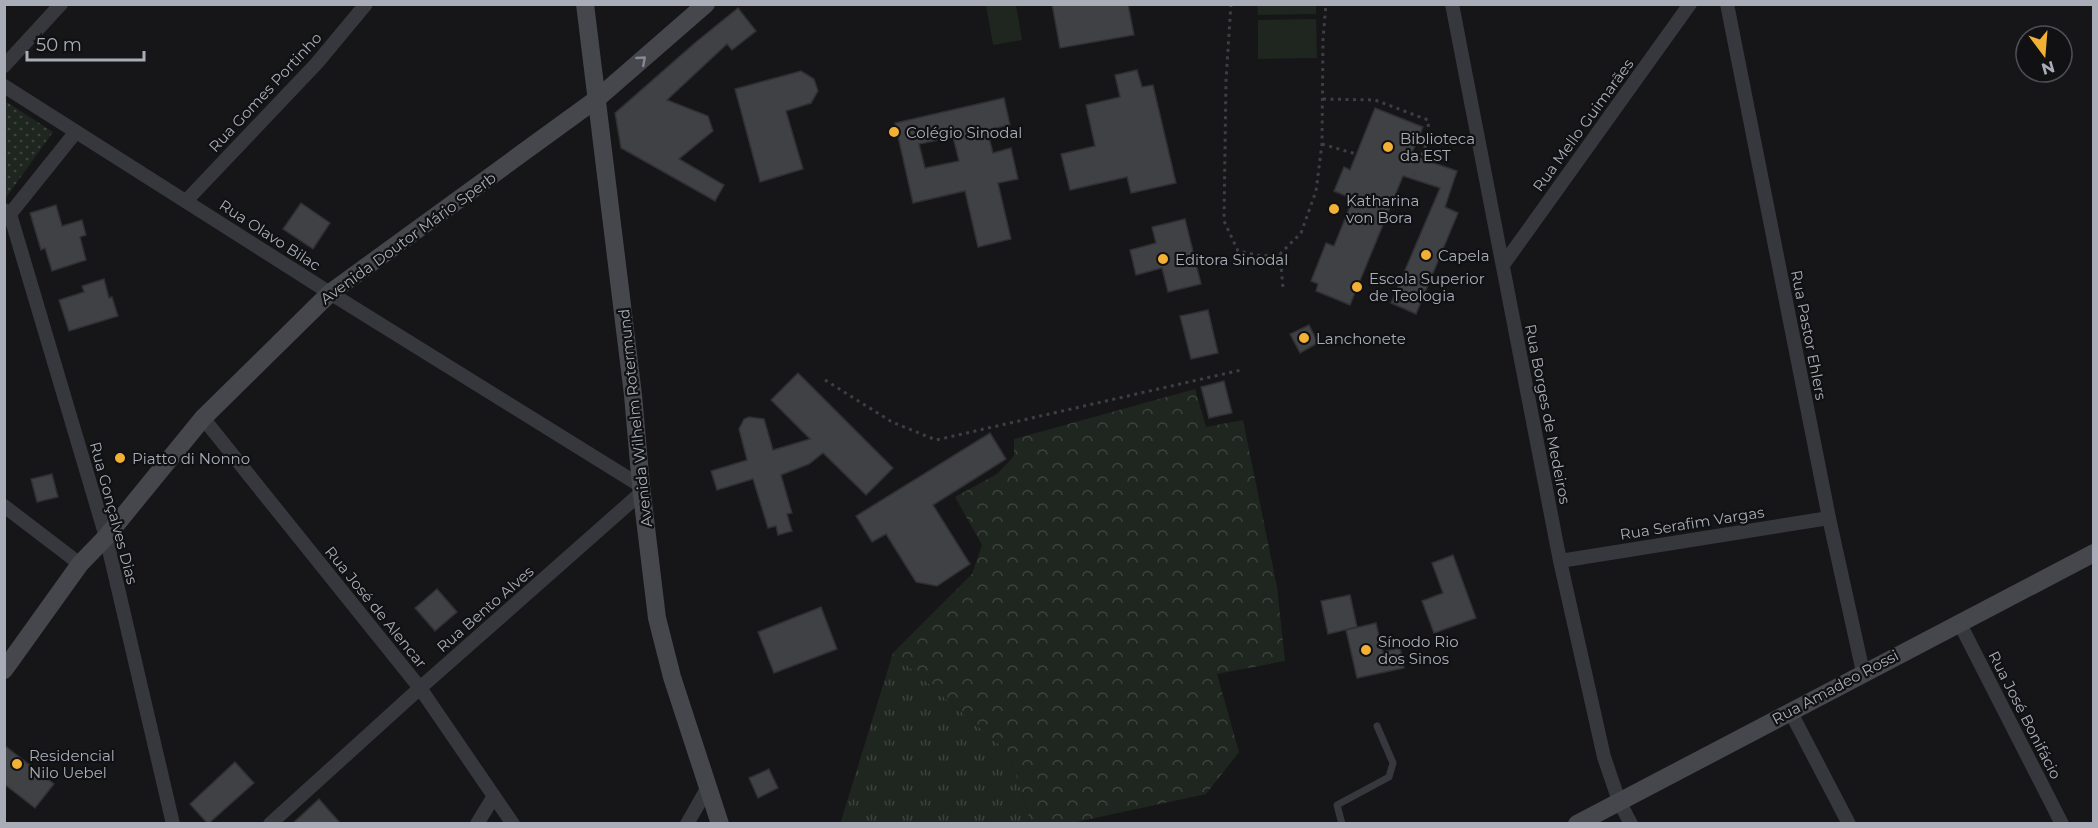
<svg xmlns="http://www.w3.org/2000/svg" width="2098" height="828" viewBox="0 0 2098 828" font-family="Montserrat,sans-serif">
<defs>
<pattern id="grass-tufts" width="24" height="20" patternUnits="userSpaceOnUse" patternTransform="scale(1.5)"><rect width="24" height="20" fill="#1e261f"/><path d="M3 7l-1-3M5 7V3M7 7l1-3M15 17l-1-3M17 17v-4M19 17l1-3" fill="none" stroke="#3c433d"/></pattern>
<pattern id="forest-crowns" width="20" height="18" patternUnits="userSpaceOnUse" patternTransform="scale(1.5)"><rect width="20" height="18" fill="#1e261f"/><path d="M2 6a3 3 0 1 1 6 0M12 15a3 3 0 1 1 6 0" fill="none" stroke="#3c433d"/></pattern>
<pattern id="park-dots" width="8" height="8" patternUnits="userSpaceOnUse" patternTransform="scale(1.5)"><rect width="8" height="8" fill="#1e261f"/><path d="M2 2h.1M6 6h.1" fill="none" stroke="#3c433d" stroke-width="1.8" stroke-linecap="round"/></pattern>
</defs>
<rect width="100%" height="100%" fill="#161618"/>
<path fill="url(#grass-tufts)" d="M 893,653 L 1009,753 L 1031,823 L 840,824 Z"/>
<path fill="url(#forest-crowns)" d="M 1195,389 L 1206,427 L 1243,420 L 1277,587 L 1285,661 L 1217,674 L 1239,752 L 1206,794 L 1072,823 L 1031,823 L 1009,753 L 893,653 L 972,574 L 982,545 L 955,497 L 997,474 L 1014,456 L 1014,439 Z"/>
<path fill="url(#park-dots)" d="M 5,101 L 53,132 L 5,199 Z"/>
<g fill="#1e261f">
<path d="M 986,5 L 1016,5 L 1022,40 L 993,45 Z"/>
<path d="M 1257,5 L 1316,5 L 1316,14 L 1258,15 Z"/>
<path d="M 1316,19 L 1317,58 L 1258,59 L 1258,20 Z"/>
</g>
<g fill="#404145" stroke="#303034" stroke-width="1.5" fill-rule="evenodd">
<path d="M 1052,4 L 1128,4 L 1134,35 L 1060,48 Z"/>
<path d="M 738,8 L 756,31 L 732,50 L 727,44 L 667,100 L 708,116 L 713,131 L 679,159 L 724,185 L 715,201 L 621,148 L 615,113 L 696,42 Z"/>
<path d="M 1137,70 L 1142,87 L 1153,85 L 1176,183 L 1131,193 L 1127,177 L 1070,190 L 1061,154 L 1095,146 L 1086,105 L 1120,97 L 1115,75 Z"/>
<path d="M 801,71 L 814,79 L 818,91 L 811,103 L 786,111 L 803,169 L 760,182 L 735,89 Z"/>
<path d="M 1004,98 L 1010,125 L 987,130 L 993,153 L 1011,148 L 1018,179 L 998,183 L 1011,239 L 978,247 L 965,191 L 913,203 L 895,123 ZM 953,137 L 959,161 L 925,168 L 919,144 Z"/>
<path d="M 1375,108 L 1423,127 L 1411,155 L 1457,171 L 1445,207 L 1458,213 L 1416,314 L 1391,303 L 1440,188 L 1403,176 L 1350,305 L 1316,291 L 1318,284 L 1311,281 L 1326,243 L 1334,246 L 1353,199 L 1334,191 L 1344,167 L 1350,170 Z"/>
<path d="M 301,203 L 330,223 L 313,249 L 283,229 Z"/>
<path d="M 56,205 L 62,226 L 82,220 L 86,235 L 80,237 L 86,260 L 52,271 L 45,248 L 41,250 L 30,213 Z"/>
<path d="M 1185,219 L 1201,284 L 1168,292 L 1162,268 L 1136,275 L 1130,250 L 1156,243 L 1152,227 Z"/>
<path d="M 104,279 L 109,298 L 112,297 L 118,316 L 69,331 L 59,300 L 84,292 L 82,286 Z"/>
<path d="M 1208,310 L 1218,353 L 1191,359 L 1180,316 Z"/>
<path d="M 1309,325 L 1318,343 L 1300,353 L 1290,334 Z"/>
<path d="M 798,373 L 893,468 L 866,495 L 823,453 L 809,464 L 781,475 L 792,513 L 787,514 L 792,531 L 778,535 L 776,526 L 768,528 L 753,479 L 717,490 L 711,471 L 747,460 L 739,429 L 744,419 L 749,417 L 764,419 L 773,450 L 810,439 L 771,400 Z"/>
<path d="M 1224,381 L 1232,413 L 1209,418 L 1201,387 Z"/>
<path d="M 990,433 L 1006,459 L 933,505 L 970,564 L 937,586 L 916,582 L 886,534 L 872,542 L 856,516 Z"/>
<path d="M 52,474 L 58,497 L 37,502 L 31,479 Z"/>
<path d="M 1453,555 L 1476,618 L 1434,633 L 1422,601 L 1443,593 L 1432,563 Z"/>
<path d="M 437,589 L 457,612 L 435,631 L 415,608 Z"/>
<path d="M 1350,595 L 1357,627 L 1328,634 L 1321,601 Z"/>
<path d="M 821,607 L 837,649 L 774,673 L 758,632 Z"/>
<path d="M 1376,623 L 1383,652 L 1400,648 L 1404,668 L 1357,678 L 1346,630 Z"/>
<path d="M 4,745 L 54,784 L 35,808 L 4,784 Z"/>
<path d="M 235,762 L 254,783 L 208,824 L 190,804 Z"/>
<path d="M 769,769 L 778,788 L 758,798 L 749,778 Z"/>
<path d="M 319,799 L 341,824 L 292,824 Z"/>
</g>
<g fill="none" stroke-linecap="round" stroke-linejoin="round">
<g stroke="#3d3f44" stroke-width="3" stroke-dasharray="3 4.5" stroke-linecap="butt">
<path d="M 1231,4 L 1226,80 L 1224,221 L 1238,251 L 1262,256 L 1280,254 L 1301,233 L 1316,191 L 1322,144 L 1323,39 L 1326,4"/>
<path d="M 1323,99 L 1375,100 L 1428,120 L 1429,137 L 1413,178"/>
<path d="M 1322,144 L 1356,154"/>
<path d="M 1280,254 L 1283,288"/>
<path d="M 825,380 L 892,422 L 936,440 L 1241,370"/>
</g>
<path stroke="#37383d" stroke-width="7" d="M 1342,824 L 1337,805 L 1389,777 L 1393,763 L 1377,726"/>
<g stroke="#37383d" stroke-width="14">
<path d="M 1452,4 L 1560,561 L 1604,757 L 1619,801 L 1631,824"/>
<path d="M 1727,4 L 1829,518 L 1863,672"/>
<path d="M 4,66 L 61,4"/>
<path d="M 4,86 L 330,293 L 641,486"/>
<path d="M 186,201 L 317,63 L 366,4"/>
<path d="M 4,210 L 10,214 L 106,537 L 173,824"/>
<path d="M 10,214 L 75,133"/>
<path d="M 1503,265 L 1690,4"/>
<path d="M 203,418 L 420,688 L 513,824"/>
<path d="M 4,506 L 80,564"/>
<path d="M 1560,561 L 1829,518"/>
<path d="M 1959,622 L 2062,824"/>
<path d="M 1790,711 L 1849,824"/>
<path d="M 270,824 L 420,688 L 642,492"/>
<path d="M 477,824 L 494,796"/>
<path d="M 687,824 L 708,787"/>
</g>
<g stroke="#45474d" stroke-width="18">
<path d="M 585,4 L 633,395 L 641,486 L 657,618 L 672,677 L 720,824"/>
<path d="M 4,670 L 80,564 L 106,537 L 203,418 L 330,293 L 598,98 L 706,4"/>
<path d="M 1577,824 L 2094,553"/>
</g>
</g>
<defs><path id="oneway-chevron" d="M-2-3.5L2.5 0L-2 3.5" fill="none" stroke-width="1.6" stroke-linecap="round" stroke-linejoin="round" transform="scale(1.5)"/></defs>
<use stroke="#858993" href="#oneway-chevron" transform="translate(642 60) rotate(-41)"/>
<g fill="#f2b134" stroke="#111113" stroke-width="2">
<circle cx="894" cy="132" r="6"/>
<circle cx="1388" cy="147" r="6"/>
<circle cx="1334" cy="209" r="6"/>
<circle cx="1426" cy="255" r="6"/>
<circle cx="1163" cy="259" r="6"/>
<circle cx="1357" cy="287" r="6"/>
<circle cx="1304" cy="338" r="6"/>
<circle cx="120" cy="458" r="6"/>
<circle cx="1366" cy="650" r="6"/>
<circle cx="17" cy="764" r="6"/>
</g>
<g text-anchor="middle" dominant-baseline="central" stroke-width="4.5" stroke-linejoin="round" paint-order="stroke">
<g font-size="15" fill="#a8adb8" stroke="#111113">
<text transform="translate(265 92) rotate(-47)">Rua Gomes Portinho</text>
<text transform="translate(1583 125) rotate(-54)">Rua Mello Guimarães</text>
<text transform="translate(270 235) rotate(33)">Rua Olavo Bilac</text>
<text transform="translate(408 238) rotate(-36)">Avenida Doutor Mário Sperb</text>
<text transform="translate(1809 335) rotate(79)">Rua Pastor Ehlers</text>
<text transform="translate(1548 414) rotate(79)">Rua Borges de Medeiros</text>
<text transform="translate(635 418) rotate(-96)">Avenida Wilhelm Rotermund</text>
<text transform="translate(114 513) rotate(75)">Rua Gonçalves Dias</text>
<text transform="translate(1692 523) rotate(-9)">Rua Serafim Vargas</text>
<text transform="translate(376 607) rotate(51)">Rua José de Alencar</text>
<text transform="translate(485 609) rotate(-41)">Rua Bento Alves</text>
<text transform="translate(1835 687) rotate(-28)">Rua Amadeo Rossi</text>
<text transform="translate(2025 715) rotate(63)">Rua José Bonifácio</text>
</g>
<g font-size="15" fill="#a8adb8" stroke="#111113" text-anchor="start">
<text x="906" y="132">Colégio Sinodal</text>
<text x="1400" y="138">Biblioteca<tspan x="1400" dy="17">da EST</tspan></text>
<text x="1346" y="200">Katharina<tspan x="1346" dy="17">von Bora</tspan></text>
<text x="1438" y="255">Capela</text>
<text x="1175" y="259">Editora Sinodal</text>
<text x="1369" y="278">Escola Superior<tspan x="1369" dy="17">de Teologia</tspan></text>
<text x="1316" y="338">Lanchonete</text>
<text x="132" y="458">Piatto di Nonno</text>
<text x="1378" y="641">Sínodo Rio<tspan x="1378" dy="17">dos Sinos</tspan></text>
<text x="29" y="755">Residencial<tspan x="29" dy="17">Nilo Uebel</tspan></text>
</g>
</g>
<rect width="2098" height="828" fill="none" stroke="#a8adb8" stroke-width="12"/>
<g transform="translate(2044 54) rotate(164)"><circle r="28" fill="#111113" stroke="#4d4f55" stroke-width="1.5"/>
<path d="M0-4.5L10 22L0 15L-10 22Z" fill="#f2b134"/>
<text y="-9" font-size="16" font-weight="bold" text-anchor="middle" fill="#a8adb8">N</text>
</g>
<path d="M27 51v9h117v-9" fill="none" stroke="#a8adb8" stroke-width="3"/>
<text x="36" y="51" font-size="18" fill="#a8adb8" stroke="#111113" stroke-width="4.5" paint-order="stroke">50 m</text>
</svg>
